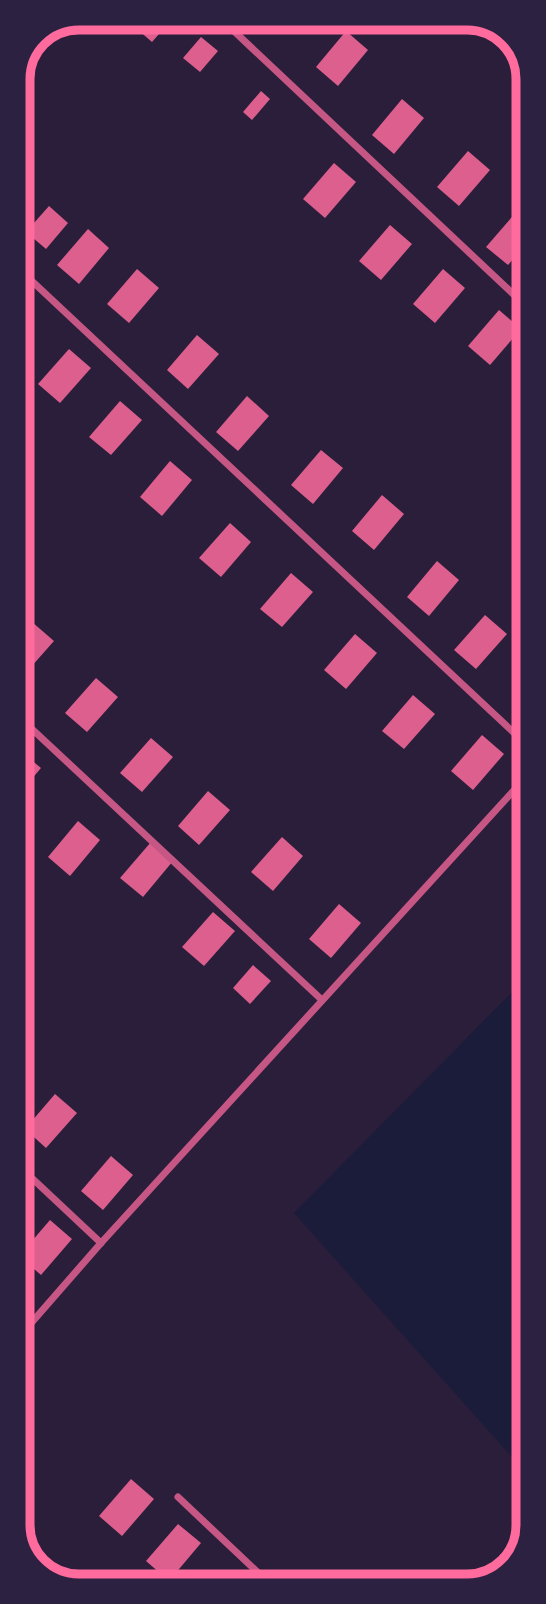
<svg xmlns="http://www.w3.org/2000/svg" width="546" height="1604" viewBox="0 0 546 1604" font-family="Merriweather,serif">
<rect width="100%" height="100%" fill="#1b1b3a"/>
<path fill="#2a1e3b" d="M 78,18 L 475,18 L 507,32 L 527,63 L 528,976 L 294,1213 L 528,1475 L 528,1526 L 516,1563 L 483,1585 L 74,1586 L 39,1572 L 19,1541 L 18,75 L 36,35 Z"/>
<g fill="#dd5f8e">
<path d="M 135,18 L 173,18 L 152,42 L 130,23 Z"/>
<path d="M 264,18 L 295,18 L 282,33 Z"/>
<path d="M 346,31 L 368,50 L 338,86 L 316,67 Z"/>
<path d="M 201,37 L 218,51 L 200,72 L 183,58 Z"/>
<path d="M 261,91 L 270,99 L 252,120 L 243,112 Z"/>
<path d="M 402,99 L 424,118 L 394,154 L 372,135 Z"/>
<path d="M 468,151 L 490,170 L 459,206 L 437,187 Z"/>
<path d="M 334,163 L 356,182 L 325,218 L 303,199 Z"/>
<path d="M 49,206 L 68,223 L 46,249 L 26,232 Z"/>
<path d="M 517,211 L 527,220 L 527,243 L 508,265 L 486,247 Z"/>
<path d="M 390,225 L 412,244 L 381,280 L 359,261 Z"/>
<path d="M 88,229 L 109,248 L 79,284 L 57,265 Z"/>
<path d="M 137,269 L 159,288 L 129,323 L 107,304 Z"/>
<path d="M 443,269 L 465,288 L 435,323 L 413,304 Z"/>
<path d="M 18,308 L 29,318 L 18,332 Z"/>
<path d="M 499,310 L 521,329 L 490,365 L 468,346 Z"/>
<path d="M 197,335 L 219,354 L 188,389 L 167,370 Z"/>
<path d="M 69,349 L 91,368 L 60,403 L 38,384 Z"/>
<path d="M 247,396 L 269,416 L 238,451 L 216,432 Z"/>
<path d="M 120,401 L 142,420 L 111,455 L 89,437 Z"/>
<path d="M 321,450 L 343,468 L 313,504 L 291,485 Z"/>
<path d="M 170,461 L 192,480 L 162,516 L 140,497 Z"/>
<path d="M 382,495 L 404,514 L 374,550 L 352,531 Z"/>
<path d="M 230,523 L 251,542 L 221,577 L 199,558 Z"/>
<path d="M 437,561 L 459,580 L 429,616 L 407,597 Z"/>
<path d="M 291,573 L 313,592 L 282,627 L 260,609 Z"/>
<path d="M 485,615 L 507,634 L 476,669 L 454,650 Z"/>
<path d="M 32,622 L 54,641 L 23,676 L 18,672 L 18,637 Z"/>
<path d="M 355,634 L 377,653 L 346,689 L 324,670 Z"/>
<path d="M 96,678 L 118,697 L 87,732 L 65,713 Z"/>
<path d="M 527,685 L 527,703 L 518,695 Z"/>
<path d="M 413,695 L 435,714 L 404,749 L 382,731 Z"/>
<path d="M 482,735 L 504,754 L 473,790 L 451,771 Z"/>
<path d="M 151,738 L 173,757 L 142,792 L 120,773 Z"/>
<path d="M 18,749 L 41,768 L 19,794 Z"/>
<path d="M 208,791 L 230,810 L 199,845 L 178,826 Z"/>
<path d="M 78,821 L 100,840 L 70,876 L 48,857 Z"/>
<path d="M 282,837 L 303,856 L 273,891 L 251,872 Z"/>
<path d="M 151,842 L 173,861 L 143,897 L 120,878 Z"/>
<path d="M 339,904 L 361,923 L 331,958 L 309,939 Z"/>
<path d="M 213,912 L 235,931 L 204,966 L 182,947 Z"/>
<path d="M 253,965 L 271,981 L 250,1004 L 233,988 Z"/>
<path d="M 55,1094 L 77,1113 L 46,1148 L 25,1129 Z"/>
<path d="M 111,1156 L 133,1175 L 103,1210 L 81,1191 Z"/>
<path d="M 50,1220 L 72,1239 L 41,1275 L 19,1256 Z"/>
<path d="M 131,1479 L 154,1499 L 122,1536 L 99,1516 Z"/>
<path d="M 178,1524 L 201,1543 L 169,1581 L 146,1561 Z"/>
</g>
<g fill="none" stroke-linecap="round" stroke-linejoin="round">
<g stroke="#c65784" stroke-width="7">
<path d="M 220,18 L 527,307"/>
<path d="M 18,268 L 527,745"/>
<path d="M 18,716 L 322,1000"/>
<path d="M 19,1166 L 101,1243"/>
<path d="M 19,1337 L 101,1243 L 527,776"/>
<path d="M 178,1497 L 271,1585"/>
</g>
</g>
<path d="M0 0H546V1604H0ZM79 30H467A49 49 0 0 1 516 79V1525A49 49 0 0 1 467 1574H79A49 49 0 0 1 30 1525V79A49 49 0 0 1 79 30Z" fill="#2d2142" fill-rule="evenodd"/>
<path fill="none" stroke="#ff6b9d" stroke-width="9" d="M79 30H467A49 49 0 0 1 516 79V1525A49 49 0 0 1 467 1574H79A49 49 0 0 1 30 1525V79A49 49 0 0 1 79 30Z"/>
</svg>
